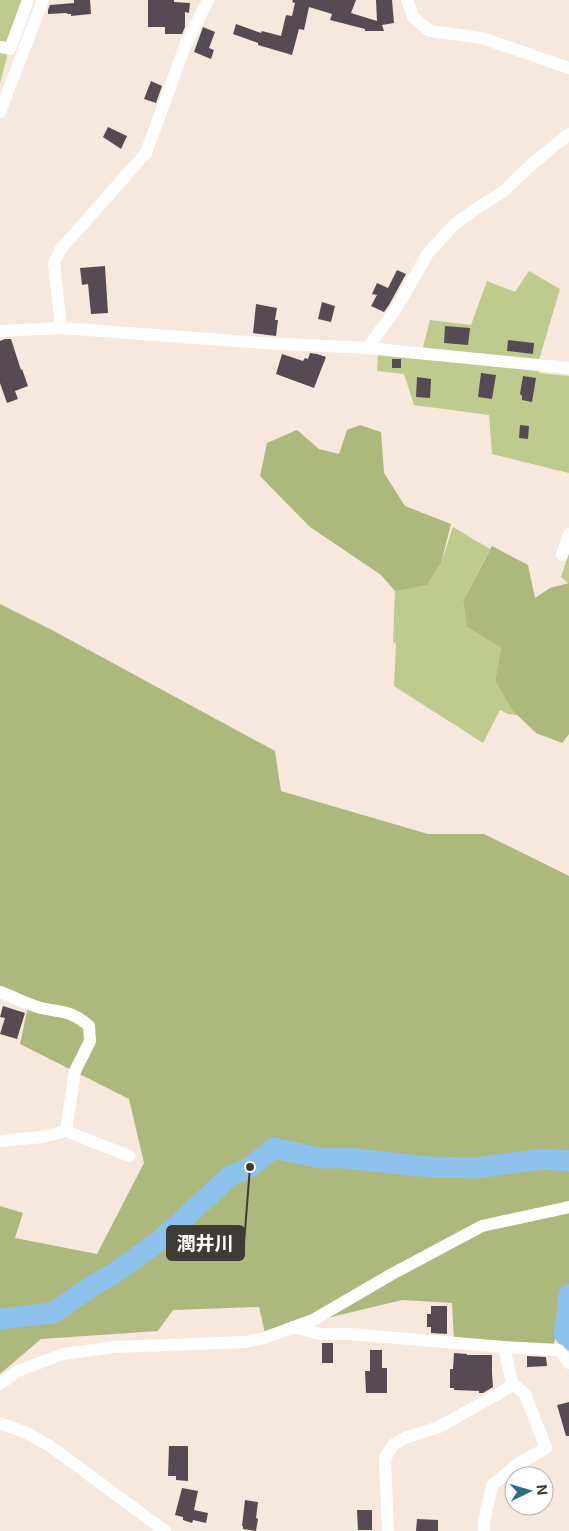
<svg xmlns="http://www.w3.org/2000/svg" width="569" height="1531" viewBox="0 0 569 1531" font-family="Inter,'Noto Sans JP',sans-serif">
<rect width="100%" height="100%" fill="#f6e8dd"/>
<g fill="#beca8e">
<path d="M 0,0 L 22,0 L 0,83 Z"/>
<path d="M 529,271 L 560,289 L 539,360 L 422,351 L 430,320 L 471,325 L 487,281 L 515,292 Z"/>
<path d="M 378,354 L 539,369 L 539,373 L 569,376 L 569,473 L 492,454 L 489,415 L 414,405 L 404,374 L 377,371 Z"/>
<path d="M 453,527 L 490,549 L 463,601 L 467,627 L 501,648 L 495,681 L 517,715 L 508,714 L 500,710 L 483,743 L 394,686 L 396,644 L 393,642 L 395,591 L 429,582 L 441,563 Z"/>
<path d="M 569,553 L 569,584 L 561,577 Z"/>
</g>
<g fill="#adb87c">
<path d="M 360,425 L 381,432 L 384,473 L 405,506 L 451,524 L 441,563 L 427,585 L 395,591 L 381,575 L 310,527 L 260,476 L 267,443 L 297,430 L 319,449 L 339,454 L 347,430 Z"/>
<path d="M 492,546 L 528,565 L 535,598 L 550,588 L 569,583 L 569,734 L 562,743 L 536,733 L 513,711 L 495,681 L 501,648 L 467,627 L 463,601 Z"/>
<path d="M 0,604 L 52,630 L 275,751 L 281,791 L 428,834 L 484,834 L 569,876 L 569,1287 L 553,1347 L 454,1339 L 452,1303 L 402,1300 L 265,1333 L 259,1307 L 173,1310 L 158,1331 L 41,1339 L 0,1374 L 0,1206 L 23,1213 L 15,1238 L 97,1254 L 144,1163 L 129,1099 L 20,1044 L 28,1006 L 0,994 Z"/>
</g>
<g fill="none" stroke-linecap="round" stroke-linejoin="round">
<g stroke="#8ec2ec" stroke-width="21">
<path d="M 569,1294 L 567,1316 L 564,1333 L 569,1340"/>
<path d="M 0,1319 L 53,1313 L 92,1286 L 116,1272 L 162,1239 L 230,1176 L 250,1167 L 274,1148 L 319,1158 L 346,1158 L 430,1167 L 476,1168 L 543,1159 L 569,1161"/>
</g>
</g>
<g fill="#574b53">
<path d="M 74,0 L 90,0 L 91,14 L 71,16 L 71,14 L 67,14 L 67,13 L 48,14 L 48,10 L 50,5 L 74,3 Z"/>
<path d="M 148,0 L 174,0 L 174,2 L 190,3 L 189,13 L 185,12 L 185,27 L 182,34 L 165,34 L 165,27 L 148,27 Z"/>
<path d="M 293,0 L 356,0 L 351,13 L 377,21 L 376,0 L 392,0 L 394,23 L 382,25 L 384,31 L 365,31 L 365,29 L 330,20 L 332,14 L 309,7 L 304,30 L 299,29 L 292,55 L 258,45 L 258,43 L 233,34 L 236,24 L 261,33 L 262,31 L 281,36 L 286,15 L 292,16 L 295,3 L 292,2 Z"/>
<path d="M 203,27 L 215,32 L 209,48 L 214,50 L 211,59 L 194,52 Z"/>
<path d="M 151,81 L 162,86 L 156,103 L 144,99 Z"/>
<path d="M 108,127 L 127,136 L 121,149 L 103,137 Z"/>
<path d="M 105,266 L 108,313 L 91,314 L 88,284 L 82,285 L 80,268 Z"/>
<path d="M 397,270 L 406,274 L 389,305 L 384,312 L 371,306 L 377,295 L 372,294 L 377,283 L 388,288 Z"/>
<path d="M 322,302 L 335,306 L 331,322 L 318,319 Z"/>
<path d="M 256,304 L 277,308 L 275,320 L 278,320 L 276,336 L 253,333 Z"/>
<path d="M 445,326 L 470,328 L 468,345 L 444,343 Z"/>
<path d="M 5,339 L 11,339 L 21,370 L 22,369 L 28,386 L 15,391 L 18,399 L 7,403 L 0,383 L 0,341 Z"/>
<path d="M 508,340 L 534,343 L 533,354 L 507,351 Z"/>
<path d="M 310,353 L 317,354 L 326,357 L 314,388 L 276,374 L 282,354 L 303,361 L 305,358 L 308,359 Z"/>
<rect x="392" y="359" width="9" height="9"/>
<path d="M 481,373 L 496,375 L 492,399 L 478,397 Z"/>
<path d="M 523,376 L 536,378 L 532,402 L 522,400 L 522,396 L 520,394 Z"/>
<path d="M 417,377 L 431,379 L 430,398 L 416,397 Z"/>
<path d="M 520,425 L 529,426 L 528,439 L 519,438 Z"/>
<path d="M 3,1006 L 25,1013 L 17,1039 L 0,1034 L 5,1018 L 0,1017 Z"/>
<path d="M 431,1306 L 447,1306 L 447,1334 L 431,1333 L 431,1327 L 427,1327 L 427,1314 L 431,1314 Z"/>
<rect x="322" y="1343" width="11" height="20"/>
<path d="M 370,1350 L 382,1350 L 382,1368 L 387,1368 L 387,1393 L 366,1393 L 365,1371 L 370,1371 Z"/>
<path d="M 454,1353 L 467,1354 L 467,1355 L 492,1355 L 492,1373 L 493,1387 L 483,1393 L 479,1393 L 479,1391 L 454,1390 L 454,1388 L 450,1388 L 450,1369 L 453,1369 Z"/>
<path d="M 527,1356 L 546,1357 L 547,1366 L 527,1367 Z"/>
<path d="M 569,1402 L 569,1436 L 566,1436 L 557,1405 Z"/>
<path d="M 169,1446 L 188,1446 L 188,1481 L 176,1480 L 176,1476 L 168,1476 Z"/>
<path d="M 182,1488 L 198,1491 L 194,1510 L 208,1513 L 206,1523 L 193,1520 L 192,1523 L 183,1520 L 183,1517 L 175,1515 Z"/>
<path d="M 245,1500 L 258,1502 L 256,1518 L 258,1519 L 256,1531 L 243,1529 L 243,1526 L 242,1526 Z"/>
<path d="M 357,1510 L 372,1510 L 372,1530 L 358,1530 Z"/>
<path d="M 417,1519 L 438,1520 L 438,1531 L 416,1531 Z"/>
</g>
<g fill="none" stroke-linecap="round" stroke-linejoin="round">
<g stroke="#fff" stroke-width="12">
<path d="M 407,0 L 413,17 L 430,31 L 482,38 L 569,68"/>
<path d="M 0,47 L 10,49 L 28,0"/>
<path d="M 0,112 L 43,0"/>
<path d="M 61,328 L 54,263 L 60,250 L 146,153 L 185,46 L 208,0"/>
<path d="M 0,331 L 61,328 L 262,343 L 367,348 L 569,368"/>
<path d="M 367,348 L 396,309 L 428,253 L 454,225 L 474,210 L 504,191 L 532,164 L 569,134"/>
<path d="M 562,555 L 569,534"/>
<path d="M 0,992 C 14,997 27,1004 41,1008 C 63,1013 71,1010 89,1026 L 90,1041 L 75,1071 L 66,1131"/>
<path d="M 0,1141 L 42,1137 L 66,1131 L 129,1156"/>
<path d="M 293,1327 L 319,1334 L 350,1334 L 504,1347 L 559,1350 L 569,1363"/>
<path d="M 504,1347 L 512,1383"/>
<path d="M 0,1384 L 18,1371 L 63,1354 L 115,1347 L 245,1342 L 264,1338 L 313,1320 L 392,1274 L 482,1226 L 569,1207"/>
<path d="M 0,1423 L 27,1433 L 50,1446 L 165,1531"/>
<path d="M 388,1531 L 385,1458 L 393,1445 L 405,1438 L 439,1427 L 505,1390 L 512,1383 L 525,1394 L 546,1448 L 518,1464 L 492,1485 L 484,1522 L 484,1531"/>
</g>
</g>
<path fill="none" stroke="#413b37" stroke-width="2" d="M250 1167L244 1243"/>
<circle fill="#413b37" stroke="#fff" stroke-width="2" cx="250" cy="1167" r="5"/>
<rect fill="#413b37" stroke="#413b37" stroke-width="2" x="167" y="1226" width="77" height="34" rx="5"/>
<g font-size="19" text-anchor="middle" font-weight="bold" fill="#fff">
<text x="205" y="1250">潤井川</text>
</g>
<g transform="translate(529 1491) rotate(85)"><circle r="24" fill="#ffffff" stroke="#b3b1af"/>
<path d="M0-4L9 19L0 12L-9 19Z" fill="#316b84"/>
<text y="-8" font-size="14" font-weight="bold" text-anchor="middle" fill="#413b37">N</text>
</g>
</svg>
